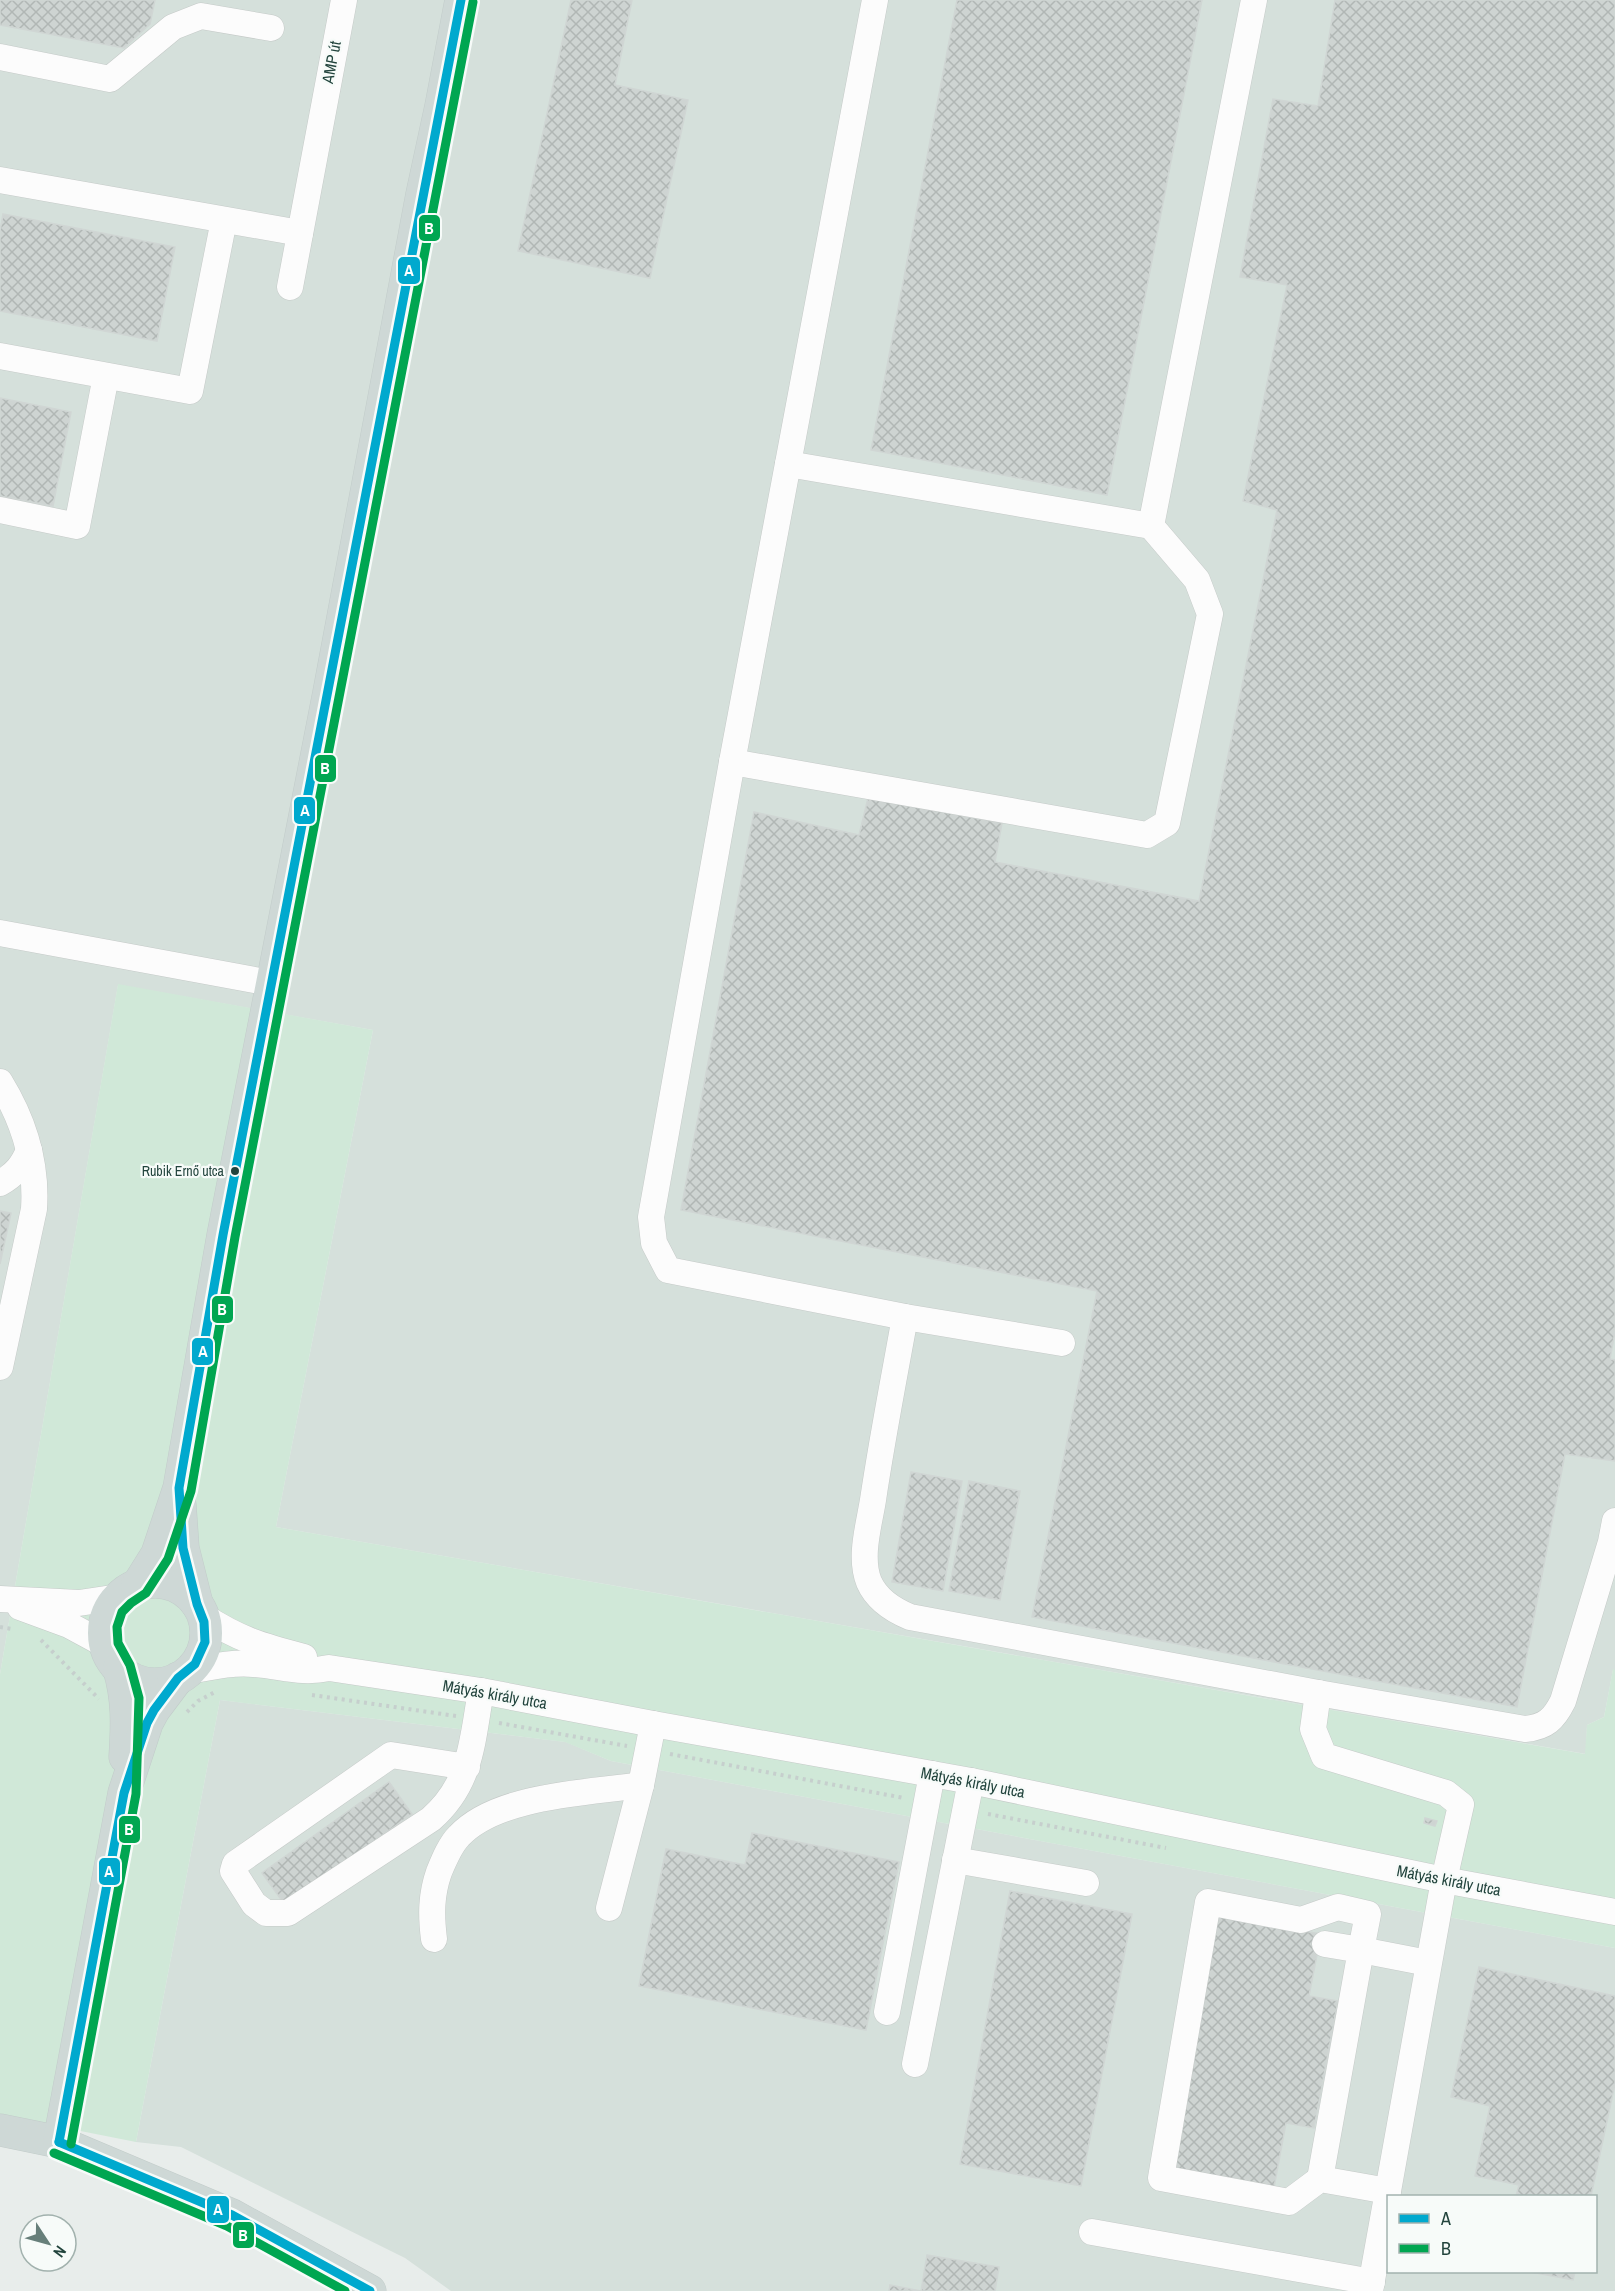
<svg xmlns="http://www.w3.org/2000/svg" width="1615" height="2291" viewBox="0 0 1615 2291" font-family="'Archivo Narrow',sans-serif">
<defs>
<pattern id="building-cross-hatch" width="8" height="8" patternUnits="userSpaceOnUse" patternTransform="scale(1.5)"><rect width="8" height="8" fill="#ced4d2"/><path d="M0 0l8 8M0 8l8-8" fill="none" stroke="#b1b7b5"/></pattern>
</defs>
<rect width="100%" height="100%" fill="#e8edeb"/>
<g fill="#d5e0db" fill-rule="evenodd">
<path d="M 0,0 L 1615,0 L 1615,1670 L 1613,1670 L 1604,1717 L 1587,1725 L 1586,1754 L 276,1527 L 373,1030 L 118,985 L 0,1674 Z"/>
<path d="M 220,1700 L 566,1742 L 611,1761 L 1615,1948 L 1615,2291 L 451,2291 L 405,2258 L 181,2147 L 136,2142 ZM 1388,2196 L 1596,2196 L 1596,2272 L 1388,2272 Z"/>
</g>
<path fill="#d0e8d8" d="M 118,984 L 373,1030 L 276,1527 L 1585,1754 L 1587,1725 L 1604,1717 L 1613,1669 L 1615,1670 L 1615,1948 L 611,1761 L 565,1742 L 220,1700 L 136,2142 L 0,2115 L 0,1674 Z"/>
<g fill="url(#building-cross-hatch)" stroke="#d0d6d4" stroke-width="1.5">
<path d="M 0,0 L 155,0 L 150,24 L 124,48 L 0,25 Z"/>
<path d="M 571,0 L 632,0 L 615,85 L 688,100 L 650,278 L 518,251 Z"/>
<path d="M 957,0 L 1202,0 L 1107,495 L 871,450 Z"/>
<path d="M 1335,0 L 1615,0 L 1615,1332 L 1610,1359 L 1615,1360 L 1615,1461 L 1565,1454 L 1517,1707 L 1032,1617 L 1097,1291 L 681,1210 L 754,812 L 859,835 L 868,798 L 1002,823 L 995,862 L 1199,901 L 1277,510 L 1243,501 L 1287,285 L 1240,277 L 1273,99 L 1318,106 Z"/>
<path d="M 3,214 L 175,247 L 157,341 L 0,311 L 0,231 Z"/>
<path d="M 0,398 L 71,412 L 53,506 L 0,496 Z"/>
<path d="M 0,1211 L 11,1213 L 0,1264 Z"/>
<path d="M 911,1472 L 962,1481 L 943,1591 L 892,1582 Z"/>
<path d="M 969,1481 L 1020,1491 L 1000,1600 L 949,1591 Z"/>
<path d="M 389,1782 L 412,1814 L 285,1905 L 262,1873 Z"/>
<path d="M 1425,1818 L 1437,1821 L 1435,1826 L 1424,1823 Z"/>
<path d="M 752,1833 L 899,1862 L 866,2030 L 639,1986 L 666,1849 L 745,1865 Z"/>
<path d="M 1010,1891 L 1132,1914 L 1081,2186 L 960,2164 Z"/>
<path d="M 1216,1915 L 1321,1934 L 1309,1996 L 1338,2001 L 1314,2128 L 1286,2123 L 1273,2193 L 1168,2174 Z"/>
<path d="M 1479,1967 L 1615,1996 L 1615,2084 L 1591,2196 L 1516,2196 L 1519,2185 L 1475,2176 L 1490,2106 L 1451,2097 Z"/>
<path d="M 927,2255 L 999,2267 L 995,2291 L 921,2291 Z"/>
<path d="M 1531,2272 L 1575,2272 L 1573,2280 Z"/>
<path d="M 890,2285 L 921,2291 L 922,2291 L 889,2291 Z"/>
</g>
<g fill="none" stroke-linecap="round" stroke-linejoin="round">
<g stroke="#c5cac8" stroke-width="27">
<g id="minor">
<path d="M 875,0 L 732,762 L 651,1217 L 654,1243 L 668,1270 L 905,1317 L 1062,1343"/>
<path d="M 0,57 L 110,79 L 173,27 L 201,16 L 271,28"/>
<path d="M 0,180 L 300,233"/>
<path d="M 290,287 L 344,0"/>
<path d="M 0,356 L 190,391 L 224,220"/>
<path d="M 0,510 L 77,526 L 106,376"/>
<path d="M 1151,526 L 1254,0"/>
<path d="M 732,762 L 1147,835 L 1167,823 L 1210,614 L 1197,580 L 1151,526 L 788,464"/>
<path d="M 0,933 L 271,983"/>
<path d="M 0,1082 C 24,1121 37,1164 34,1209 L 0,1367"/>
<path d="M 0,1183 C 15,1175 23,1165 29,1150"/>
<path d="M 905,1317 C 894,1378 882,1439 873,1500 C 869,1525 859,1557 869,1582 C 877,1600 893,1610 910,1617 L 1318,1693 L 1525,1729 C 1546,1727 1554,1719 1563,1701 L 1611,1542 L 1615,1521"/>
<path d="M 0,1599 L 79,1603 L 119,1597"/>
<path d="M 20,1607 L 69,1625 L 106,1645"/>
<path d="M 203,1616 C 240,1640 262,1646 304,1657"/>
<path d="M 189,1671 C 211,1667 232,1662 254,1664 C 282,1666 301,1674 329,1668 L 481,1691 L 653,1724 L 971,1781 L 1444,1880 L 1615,1912"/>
<path d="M 1318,1693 L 1313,1729 L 1324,1756 L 1446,1793 L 1461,1805 L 1444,1880 L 1370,2291"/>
<path d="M 467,1767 L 391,1755 L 235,1864 L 233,1871 L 254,1904 L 266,1913 L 288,1913 L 431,1819 C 472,1783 472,1741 481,1691"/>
<path d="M 955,1860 L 1086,1883"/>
<path d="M 609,1908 L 641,1785 L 653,1724"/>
<path d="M 434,1939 C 431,1915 431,1895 439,1872 C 444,1860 450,1845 459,1836 C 497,1795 588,1793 641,1785"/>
<path d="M 887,2012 L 932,1774"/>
<path d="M 915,2064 L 971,1781"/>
<path d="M 1320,2179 L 1361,1950 L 1325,1944"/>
<path d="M 1388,2191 L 1320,2179 L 1289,2202 L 1161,2178 L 1208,1902 L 1301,1920 L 1338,1907 L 1368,1914 L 1361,1950 L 1428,1963"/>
<path d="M 1092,2232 L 1372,2282"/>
</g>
</g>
<g stroke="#c2ccca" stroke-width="33">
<g id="major">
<path d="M 180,1505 L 183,1548 L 197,1604"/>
<circle cx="155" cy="1633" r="51"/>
<path d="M 137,1586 L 157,1554 L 179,1488 L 223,1235 L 329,692 L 422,194 L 441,106 L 461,0"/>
<path d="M 119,1669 C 128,1699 127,1726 125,1757"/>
<path d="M 0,2130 L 59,2142 L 232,2215 L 370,2291"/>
<path d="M 59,2142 L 124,1793 L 147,1723 L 154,1710 L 178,1678"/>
</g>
</g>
<g stroke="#c6cfcd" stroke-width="4" stroke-dasharray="3 4.5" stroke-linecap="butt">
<path d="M 0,1627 L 12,1629"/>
<path d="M 41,1640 L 99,1699"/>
<path d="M 312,1695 L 456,1716"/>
<path d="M 187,1712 L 198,1701 L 217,1691"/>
<path d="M 499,1723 L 627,1746"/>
<path d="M 670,1754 L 904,1798"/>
<path d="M 988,1814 L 1166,1848"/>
</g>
<use href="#minor" stroke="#fcfcfc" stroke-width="26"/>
<use href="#major" stroke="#ced8d6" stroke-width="32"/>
<g stroke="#f7fbf9" stroke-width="14">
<g id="bus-1">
<path d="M 59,2142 L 124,1793 L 147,1723 L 154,1710 L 178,1678 L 195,1664 L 205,1642 L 204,1622 L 197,1604 L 183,1548 L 179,1488 L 223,1235 L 461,0"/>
<path d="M 59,2142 L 232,2215 L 370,2291"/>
</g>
</g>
<g stroke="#f7fbf9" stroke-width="14">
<g id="bus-2">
<path d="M 71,2144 L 136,1794 L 139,1698 L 130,1665 L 118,1643 L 117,1627 L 122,1612 L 131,1603 L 146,1593 L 168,1559 L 191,1491 L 235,1237 L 473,2"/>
<path d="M 54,2153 L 227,2226 L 345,2291"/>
</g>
</g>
<use href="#bus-1" stroke="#00a9ce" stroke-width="9"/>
<use href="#bus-2" stroke="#00a651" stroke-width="9"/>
</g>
<circle fill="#22443d" stroke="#f7fbf9" stroke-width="2" cx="235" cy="1171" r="5"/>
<g text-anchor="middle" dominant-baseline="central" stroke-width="4.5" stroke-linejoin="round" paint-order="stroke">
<g font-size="14" fill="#22443d" stroke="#f7fbf9" text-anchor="end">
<text x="224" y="1171">Rubik Ernő utca</text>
</g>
<g font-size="16" fill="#22443d" stroke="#f7fbf9">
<text transform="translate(331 62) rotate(-79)">AMP út</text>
<text transform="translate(495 1694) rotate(10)">Mátyás király utca</text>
<text transform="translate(973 1782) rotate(11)">Mátyás király utca</text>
<text transform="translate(1449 1880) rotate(11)">Mátyás király utca</text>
</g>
</g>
<g stroke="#f7fbf9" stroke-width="2">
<rect x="418" y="214" width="23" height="28" rx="6" fill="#00a651"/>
<rect x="397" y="256" width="24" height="29" rx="6" fill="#00a9ce"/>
<rect x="314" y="754" width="23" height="29" rx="6" fill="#00a651"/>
<rect x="293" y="796" width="23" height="29" rx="6" fill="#00a9ce"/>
<rect x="211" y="1295" width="23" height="29" rx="6" fill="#00a651"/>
<rect x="191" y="1337" width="23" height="29" rx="6" fill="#00a9ce"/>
<rect x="118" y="1815" width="23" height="29" rx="6" fill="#00a651"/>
<rect x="98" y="1857" width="23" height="29" rx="6" fill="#00a9ce"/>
<rect x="206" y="2195" width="24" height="29" rx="6" fill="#00a9ce"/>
<rect x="232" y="2221" width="23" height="28" rx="6" fill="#00a651"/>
</g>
<g font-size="16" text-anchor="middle" font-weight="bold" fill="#fff">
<text x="429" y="234">B</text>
<text x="409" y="276">A</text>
<text x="325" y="774">B</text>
<text x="305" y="816">A</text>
<text x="222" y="1315">B</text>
<text x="203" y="1357">A</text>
<text x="129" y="1835">B</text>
<text x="109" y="1877">A</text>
<text x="218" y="2215">A</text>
<text x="243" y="2241">B</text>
</g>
<rect x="1387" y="2195" width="210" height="78" fill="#f7fbf9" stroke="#a2b2ae" stroke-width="1.5"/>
<rect x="1399" y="2214" width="30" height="9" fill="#00a9ce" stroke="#a2b2ae" stroke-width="1.5"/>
<text x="1441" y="2225" font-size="18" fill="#22443d">A</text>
<rect x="1399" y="2244" width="30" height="9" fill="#00a651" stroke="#a2b2ae" stroke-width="1.5"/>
<text x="1441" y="2255" font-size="18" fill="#22443d">B</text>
<g transform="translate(48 2243) rotate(126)"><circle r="28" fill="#f7fbf9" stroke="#a2b2ae" stroke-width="1.5"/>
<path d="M0-4.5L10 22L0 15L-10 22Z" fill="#677f7a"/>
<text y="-9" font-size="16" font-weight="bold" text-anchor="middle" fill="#22443d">N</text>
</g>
</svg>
